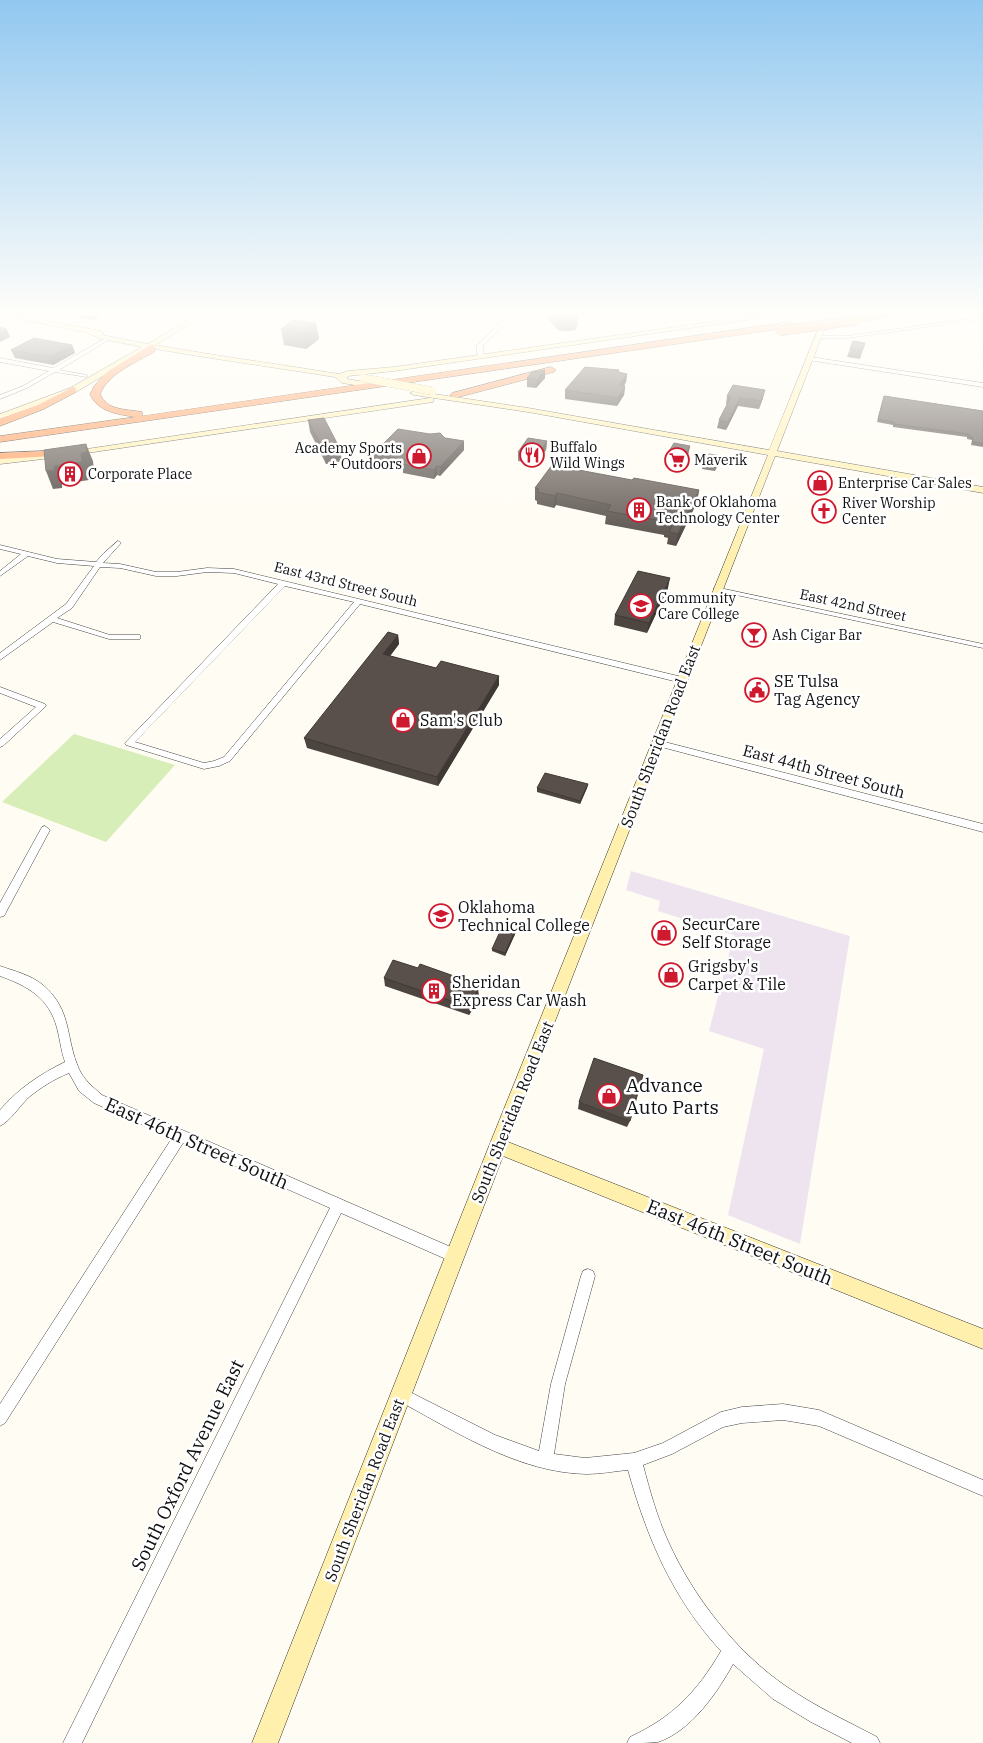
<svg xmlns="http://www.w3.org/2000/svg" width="983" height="1743" viewBox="0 0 983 1743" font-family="'IBM Plex Serif',serif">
<rect width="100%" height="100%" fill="#fffcf3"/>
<path fill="#ede4ef" d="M 631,871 L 850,936 L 800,1244 L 728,1215 L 764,1049 L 709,1031 L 734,935 L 658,911 L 660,901 L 626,890 Z"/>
<path fill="#d8eeb8" d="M 74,734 L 175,765 L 106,842 L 2,802 Z"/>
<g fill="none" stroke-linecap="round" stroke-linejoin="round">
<g stroke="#434343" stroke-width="1">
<g id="street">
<path d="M 508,315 L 513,315 L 483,346 L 483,353 L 486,357 L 481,358 L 477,353 L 477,346 Z"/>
<path d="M 983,317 L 983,319 L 847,338 L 819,338 L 817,337 L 819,336 L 847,336 Z"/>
<path d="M 106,338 L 110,339 L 59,370 L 87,375 L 87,377 L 55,372 L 27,388 L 0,399 L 0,395 L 23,386 L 49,371 L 0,362 L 0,358 L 53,368 Z"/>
<path d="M 810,357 L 983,383 L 983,387 L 808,360 Z"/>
<path d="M 118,541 L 121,543 L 103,563 L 120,564 L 156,572 L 177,572 L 207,568 L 234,569 L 682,677 L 686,680 L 682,683 L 360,604 L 230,761 L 219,766 L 204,769 L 126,745 L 125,743 L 278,584 L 234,573 L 207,572 L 177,576 L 156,576 L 120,568 L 100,567 L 72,608 L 57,618 L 110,635 L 140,635 L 140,639 L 109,639 L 53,622 L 0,660 L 0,653 L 66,604 L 94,566 L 57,563 L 28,556 L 0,576 L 0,571 L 21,554 L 0,549 L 0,545 L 57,559 L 96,562 L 103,554 ZM 285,586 L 354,602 L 224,757 L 214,761 L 204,763 L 135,742 Z"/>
<path d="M 715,587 L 983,644 L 983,648 L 718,591 L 714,589 Z"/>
<path d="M 0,687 L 45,704 L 46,706 L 3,746 L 0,747 L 0,739 L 36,707 L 0,693 Z"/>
<path d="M 657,740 L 983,824 L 983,832 L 654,745 L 653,743 Z"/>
<path d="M 45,826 L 50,830 L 4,916 L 0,917 L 0,903 L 42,827 Z"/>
<path d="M 0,966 C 14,971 31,975 43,985 C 73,1011 65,1038 79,1069 C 84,1080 93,1087 102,1095 L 460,1251 L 462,1256 L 460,1261 L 455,1263 L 341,1213 L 82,1743 L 63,1743 L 330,1208 L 183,1143 L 5,1423 L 0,1426 L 0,1404 L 172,1138 L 94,1103 L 79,1091 L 69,1073 C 54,1079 40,1088 28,1098 C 20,1106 9,1122 0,1126 L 0,1110 C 18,1089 40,1074 65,1062 C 61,1051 60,1039 57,1028 C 49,998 28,986 0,976 Z"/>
<path d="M 588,1269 L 593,1271 L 595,1276 L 565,1384 L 554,1454 L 585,1458 L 634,1453 L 663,1443 L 721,1412 L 742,1407 L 783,1404 L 819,1410 L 983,1480 L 983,1496 L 819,1426 L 783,1420 L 742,1423 L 723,1427 L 672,1454 L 643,1465 C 650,1491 657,1517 668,1541 C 693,1597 737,1653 787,1687 C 816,1707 847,1721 877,1737 L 880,1743 L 852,1743 L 811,1722 L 773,1699 L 733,1664 C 717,1693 691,1731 658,1742 C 649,1743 636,1743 627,1743 L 630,1737 C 673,1717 697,1692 721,1651 C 673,1599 647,1538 628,1470 C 615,1471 601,1474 587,1474 C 518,1473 455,1431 397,1400 L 395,1395 L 397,1390 L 402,1388 L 495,1435 L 539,1451 L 551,1384 L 581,1276 L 583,1271 Z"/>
</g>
</g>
<g stroke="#323232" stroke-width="1">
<g id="secondary">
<path d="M 0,315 L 15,315 L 101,331 L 104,333 L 102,335 L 148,344 L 196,315 L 205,315 L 155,345 C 217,356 278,364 339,374 L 348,371 L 394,367 L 760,315 L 780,315 L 394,371 L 348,376 L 347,379 L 371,383 L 372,385 L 368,387 L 342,383 L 335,377 C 273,367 211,359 150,348 L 76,392 L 0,419 L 0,414 L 70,388 L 142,347 L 98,338 L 88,333 Z"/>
<path d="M 824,315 L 830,315 L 777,451 L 983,487 L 983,493 L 775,456 L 508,1142 L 983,1329 L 983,1349 L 503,1156 L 278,1743 L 252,1743 L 489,1146 L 768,455 L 528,412 L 414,395 L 410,393 L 414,391 L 528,408 L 769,450 Z"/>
<path d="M 430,398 L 433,398 L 433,402 L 60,457 L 0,464 L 0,458 L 60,453 Z"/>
</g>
</g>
<g stroke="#212121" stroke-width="1">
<g id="highway">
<path d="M 871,315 L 895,315 L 857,323 L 853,320 Z"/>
<path d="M 790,322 L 794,325 L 793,327 L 0,442 L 0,436 L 135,417 C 117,414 98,412 90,394 L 95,385 L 107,372 L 152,344 L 156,347 L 154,352 C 135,363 109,373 100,394 C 107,411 127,409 142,412 L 142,416 Z"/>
<path d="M 551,367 L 556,370 L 554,372 L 455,398 L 450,395 L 452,393 Z"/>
<path d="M 73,387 L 76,388 L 76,392 L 44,409 L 0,426 L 0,419 L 38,405 Z"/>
<path d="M 67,450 L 72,453 L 71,455 L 0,459 L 0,453 Z"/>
</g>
</g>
<use href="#street" fill="#fff" fill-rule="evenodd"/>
<use href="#secondary" fill="#fff0ae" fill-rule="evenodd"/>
<use href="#highway" fill="#ff9451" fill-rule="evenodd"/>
<g stroke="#323232" stroke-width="8" stroke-linecap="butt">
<path id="secondary-bridge" d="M 363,378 L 432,391"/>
</g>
<g stroke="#212121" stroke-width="10" stroke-linecap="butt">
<path id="highway-bridge" d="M 780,331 L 857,320"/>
</g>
<use href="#secondary-bridge" stroke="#fff0ae" stroke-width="8"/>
<use href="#highway-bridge" stroke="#ff9451" stroke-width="9"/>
</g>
<g fill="#4d4540">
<path d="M 74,315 L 101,315 L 93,320 L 75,317 Z"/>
<path d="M 545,315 L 578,315 L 577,327 L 576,327 L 575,330 L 564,331 L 558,330 Z"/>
<path d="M 316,323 L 319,339 L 306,349 L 284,345 L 281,329 Z"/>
<path d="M 853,341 L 865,343 L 860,359 L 847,357 Z"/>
<path d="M 72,345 L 75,353 L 53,365 L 15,358 L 11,350 Z"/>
<path d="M 619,370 L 619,372 L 627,374 L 626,382 L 624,386 L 625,386 L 624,395 L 617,406 L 565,399 L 565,390 Z"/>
<path d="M 527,378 L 545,378 L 536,388 L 527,387 Z"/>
<path d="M 727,396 L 763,398 L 759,409 L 738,406 L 726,430 L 717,428 L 719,420 L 727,404 L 726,404 Z"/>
<path d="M 884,396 L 983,411 L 983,447 L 971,445 L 972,440 L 967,439 L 967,437 L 893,427 L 893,425 L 877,422 Z"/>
<path d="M 308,420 L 342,461 L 326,464 L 310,432 Z"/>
<path d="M 445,438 L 464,441 L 464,450 L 440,476 L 437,475 L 434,479 L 403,473 L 403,468 L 374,463 L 373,454 Z"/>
<path d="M 547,441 L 546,450 L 536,464 L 518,461 L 518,452 Z"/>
<path d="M 690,446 L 688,455 L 681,468 L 665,465 L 666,456 Z"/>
<path d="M 721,459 L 715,471 L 702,469 L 702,466 Z"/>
<path d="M 632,480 L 699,490 L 697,502 L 676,546 L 667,544 L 668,538 L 664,537 L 664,535 L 605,524 L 606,516 L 556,505 L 554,508 L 537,504 L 537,501 L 535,500 L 535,488 Z"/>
<path d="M 668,588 L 647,633 L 614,625 L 615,615 Z"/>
<path d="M 398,635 L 399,644 L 390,656 L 436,668 L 499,676 L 499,685 L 438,786 L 307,748 L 304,738 Z"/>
<path d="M 588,784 L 587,788 L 580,804 L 537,792 L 537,788 Z"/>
<path d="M 516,929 L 516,932 L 505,956 L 492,951 L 492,949 Z"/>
<path d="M 384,978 L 468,986 L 478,990 L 479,999 L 469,1015 L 385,986 Z"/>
<path d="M 579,1102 L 630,1121 L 627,1127 L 578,1109 Z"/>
</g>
<g fill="#3f3834">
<path d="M 91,315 L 101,315 L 93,320 Z"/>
<path d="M 565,315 L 578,315 L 577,327 L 576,327 L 575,330 L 564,331 Z"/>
<path d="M 316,323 L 319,339 L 306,349 L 304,332 Z"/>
<path d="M 7,329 L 10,337 L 0,342 L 0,332 Z"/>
<path d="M 72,345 L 75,353 L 53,365 L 49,357 Z"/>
<path d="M 545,370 L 545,378 L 536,388 L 537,380 Z"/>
<path d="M 627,374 L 626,382 L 618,394 L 619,385 Z"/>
<path d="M 625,386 L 624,395 L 617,406 L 618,398 Z"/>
<path d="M 765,390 L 763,398 L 759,409 L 761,401 Z"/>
<path d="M 740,398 L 738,406 L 726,430 L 728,422 Z"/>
<path d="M 464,441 L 464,450 L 440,476 L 440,467 Z"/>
<path d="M 547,441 L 546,450 L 536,464 L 537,455 Z"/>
<path d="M 86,444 L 93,461 L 94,470 L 88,471 L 89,480 L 62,484 L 62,488 L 53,489 L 46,471 L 54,466 L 81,453 Z"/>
<path d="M 690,446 L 688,455 L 681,468 L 682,459 Z"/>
<path d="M 340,449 L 342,461 L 326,464 L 324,452 Z"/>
<path d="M 437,466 L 437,475 L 434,479 L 434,470 Z"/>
<path d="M 699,490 L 697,502 L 676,546 L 678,534 Z"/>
<path d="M 557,493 L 556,505 L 554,508 L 555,496 Z"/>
<path d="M 670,578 L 668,588 L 647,633 L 649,623 Z"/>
<path d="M 398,635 L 399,644 L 384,664 L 383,654 Z"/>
<path d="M 499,676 L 499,685 L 438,786 L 437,777 Z"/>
<path d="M 588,784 L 587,788 L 580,804 L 580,801 Z"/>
<path d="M 516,929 L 516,932 L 505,956 L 505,953 Z"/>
<path d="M 478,990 L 479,999 L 469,1015 L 469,1007 Z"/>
</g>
<g fill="#5a504b" stroke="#3f3834">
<path d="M 294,320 L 316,323 L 304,332 L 281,329 Z"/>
<path d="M 0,327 L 7,329 L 0,332 Z"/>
<path d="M 34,338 L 72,345 L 49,357 L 11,350 Z"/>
<path d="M 853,341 L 865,343 L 862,351 L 850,349 Z"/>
<path d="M 585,367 L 619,370 L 618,372 L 627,374 L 619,385 L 625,386 L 618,398 L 565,390 Z"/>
<path d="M 545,370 L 537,380 L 527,378 L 532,372 Z"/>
<path d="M 733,385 L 765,390 L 761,401 L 740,398 L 728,422 L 719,420 L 731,397 L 727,396 Z"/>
<path d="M 884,396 L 983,411 L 983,443 L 973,442 L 973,437 L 969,437 L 969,434 L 894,424 L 894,422 L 878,419 Z"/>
<path d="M 324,418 L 340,449 L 324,452 L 308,420 Z"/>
<path d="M 398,429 L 430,434 L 440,433 L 445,438 L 464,441 L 440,467 L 437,466 L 434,470 L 403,464 L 406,460 L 373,454 Z"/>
<path d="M 528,438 L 547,441 L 537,455 L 518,452 Z"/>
<path d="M 674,443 L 690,446 L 682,459 L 666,456 Z"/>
<path d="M 86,444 L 87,452 L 81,453 L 82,462 L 54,466 L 55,470 L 46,471 L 44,450 Z"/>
<path d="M 709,454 L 722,456 L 716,468 L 702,466 Z"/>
<path d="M 552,465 L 632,480 L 634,478 L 699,490 L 678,534 L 669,532 L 672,526 L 666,525 L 667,522 L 607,511 L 611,505 L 557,493 L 555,496 L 537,492 L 539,489 L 535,488 Z"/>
<path d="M 638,571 L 670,578 L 649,623 L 615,615 Z"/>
<path d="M 388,632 L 398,635 L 383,654 L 436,668 L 441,661 L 499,676 L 437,777 L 304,738 Z"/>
<path d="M 545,773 L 588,784 L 580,801 L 537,788 Z"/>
<path d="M 503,925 L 516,929 L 505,953 L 492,949 Z"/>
<path d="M 393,960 L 418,968 L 420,964 L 468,981 L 466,985 L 478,990 L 469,1007 L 384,978 Z"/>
<path d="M 594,1058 L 643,1075 L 630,1121 L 579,1102 Z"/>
</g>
<linearGradient id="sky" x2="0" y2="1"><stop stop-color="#92c8f0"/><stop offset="0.56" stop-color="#fffefa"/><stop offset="1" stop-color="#fffefa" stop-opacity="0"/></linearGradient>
<rect width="983" height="560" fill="url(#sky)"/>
<defs>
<g id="restaurant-ring" transform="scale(1.25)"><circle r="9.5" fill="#fff" stroke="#cf192e" stroke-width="1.5"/><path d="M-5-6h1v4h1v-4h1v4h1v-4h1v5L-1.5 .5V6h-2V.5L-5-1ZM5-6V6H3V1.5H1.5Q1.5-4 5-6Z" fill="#cf192e"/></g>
<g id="shop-ring" transform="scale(1.25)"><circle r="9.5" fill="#fff" stroke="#cf192e" stroke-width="1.5"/><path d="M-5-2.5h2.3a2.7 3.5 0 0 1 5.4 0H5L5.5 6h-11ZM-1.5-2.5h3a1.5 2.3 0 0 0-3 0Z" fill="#cf192e"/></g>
<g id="supermarket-ring" transform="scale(1.25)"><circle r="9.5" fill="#fff" stroke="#cf192e" stroke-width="1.5"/><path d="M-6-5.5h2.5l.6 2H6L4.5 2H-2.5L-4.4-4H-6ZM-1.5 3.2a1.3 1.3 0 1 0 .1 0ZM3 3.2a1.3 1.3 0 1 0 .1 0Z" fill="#cf192e"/></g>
<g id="building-ring" transform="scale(1.25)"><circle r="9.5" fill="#fff" stroke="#cf192e" stroke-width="1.5"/><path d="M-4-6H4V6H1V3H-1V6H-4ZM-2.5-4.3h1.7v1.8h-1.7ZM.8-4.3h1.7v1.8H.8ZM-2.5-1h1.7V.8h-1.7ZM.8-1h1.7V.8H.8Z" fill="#cf192e"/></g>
<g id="church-ring" transform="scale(1.25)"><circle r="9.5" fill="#fff" stroke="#cf192e" stroke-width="1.5"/><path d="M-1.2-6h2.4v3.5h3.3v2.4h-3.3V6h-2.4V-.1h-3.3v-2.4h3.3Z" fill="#cf192e"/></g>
<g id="university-ring" transform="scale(1.25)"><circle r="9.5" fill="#fff" stroke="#cf192e" stroke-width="1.5"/><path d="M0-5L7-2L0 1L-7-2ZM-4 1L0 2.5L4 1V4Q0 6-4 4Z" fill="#cf192e"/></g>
<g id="bar-ring" transform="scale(1.25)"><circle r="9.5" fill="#fff" stroke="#cf192e" stroke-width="1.5"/><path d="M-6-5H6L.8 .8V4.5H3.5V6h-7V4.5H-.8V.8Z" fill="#cf192e"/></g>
<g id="civic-ring" transform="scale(1.25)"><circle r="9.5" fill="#fff" stroke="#cf192e" stroke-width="1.5"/><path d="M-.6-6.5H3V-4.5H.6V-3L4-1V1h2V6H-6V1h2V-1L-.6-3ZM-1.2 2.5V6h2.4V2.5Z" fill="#cf192e"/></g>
</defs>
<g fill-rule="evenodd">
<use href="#restaurant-ring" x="532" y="455"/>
<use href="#shop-ring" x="419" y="456"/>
<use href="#supermarket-ring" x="677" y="460"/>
<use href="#building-ring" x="70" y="474"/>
<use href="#shop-ring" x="820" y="483"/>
<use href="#building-ring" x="639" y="510"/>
<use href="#church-ring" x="824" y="511"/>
<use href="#university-ring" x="641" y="606"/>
<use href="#bar-ring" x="754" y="635"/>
<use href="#civic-ring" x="757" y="690"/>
<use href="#shop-ring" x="403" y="720"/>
<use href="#university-ring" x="441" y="916"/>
<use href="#shop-ring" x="664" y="933"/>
<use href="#shop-ring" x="671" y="975"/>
<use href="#building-ring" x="434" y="991"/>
<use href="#shop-ring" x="609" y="1096"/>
</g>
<g text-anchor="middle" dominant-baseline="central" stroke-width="5" stroke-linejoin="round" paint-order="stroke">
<g font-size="14" fill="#101010" stroke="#fff" text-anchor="start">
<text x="550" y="447">Buffalo<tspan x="550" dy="16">Wild Wings</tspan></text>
<text x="402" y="448" text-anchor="end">Academy Sports<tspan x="402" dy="16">+ Outdoors</tspan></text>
<text x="694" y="460">Maverik</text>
<text x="88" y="474">Corporate Place</text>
<text x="838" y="483">Enterprise Car Sales</text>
<text x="656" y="502">Bank of Oklahoma<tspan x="656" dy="16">Technology Center</tspan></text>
<text x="842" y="503">River Worship<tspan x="842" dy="16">Center</tspan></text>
<text x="658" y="598">Community<tspan x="658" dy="16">Care College</tspan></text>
<text x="772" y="635">Ash Cigar Bar</text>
</g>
<g font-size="14" fill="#101010" stroke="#fff">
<text transform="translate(346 584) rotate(14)">East 43rd Street South</text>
<text transform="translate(853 605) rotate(12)">East 42nd Street</text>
</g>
<g font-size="16" fill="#101010" stroke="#fff" text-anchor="start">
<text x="774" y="681">SE Tulsa<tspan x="774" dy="18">Tag Agency</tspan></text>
<text x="420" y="720">Sam's Club</text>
<text x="458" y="907">Oklahoma<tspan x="458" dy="18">Technical College</tspan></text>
<text x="682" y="924">SecurCare<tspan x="682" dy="18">Self Storage</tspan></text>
<text x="688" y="966">Grigsby's<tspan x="688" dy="18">Carpet &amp; Tile</tspan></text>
<text x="452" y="982">Sheridan<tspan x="452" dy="18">Express Car Wash</tspan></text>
</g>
<g font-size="16" fill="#101010" stroke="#fff">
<text transform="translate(660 736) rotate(-69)">South Sheridan Road East</text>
<text transform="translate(824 771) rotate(15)">East 44th Street South</text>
<text transform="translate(512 1112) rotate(-68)">South Sheridan Road East</text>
<text transform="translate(364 1490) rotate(-69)">South Sheridan Road East</text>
</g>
<g font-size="19" fill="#101010" stroke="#fff" text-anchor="start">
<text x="626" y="1085">Advance<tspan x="626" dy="22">Auto Parts</tspan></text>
</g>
<g font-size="19" fill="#101010" stroke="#fff">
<text transform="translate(197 1143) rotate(24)">East 46th Street South</text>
<text transform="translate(740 1242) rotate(22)">East 46th Street South</text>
<text transform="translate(187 1465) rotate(-64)">South Oxford Avenue East</text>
</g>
</g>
</svg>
